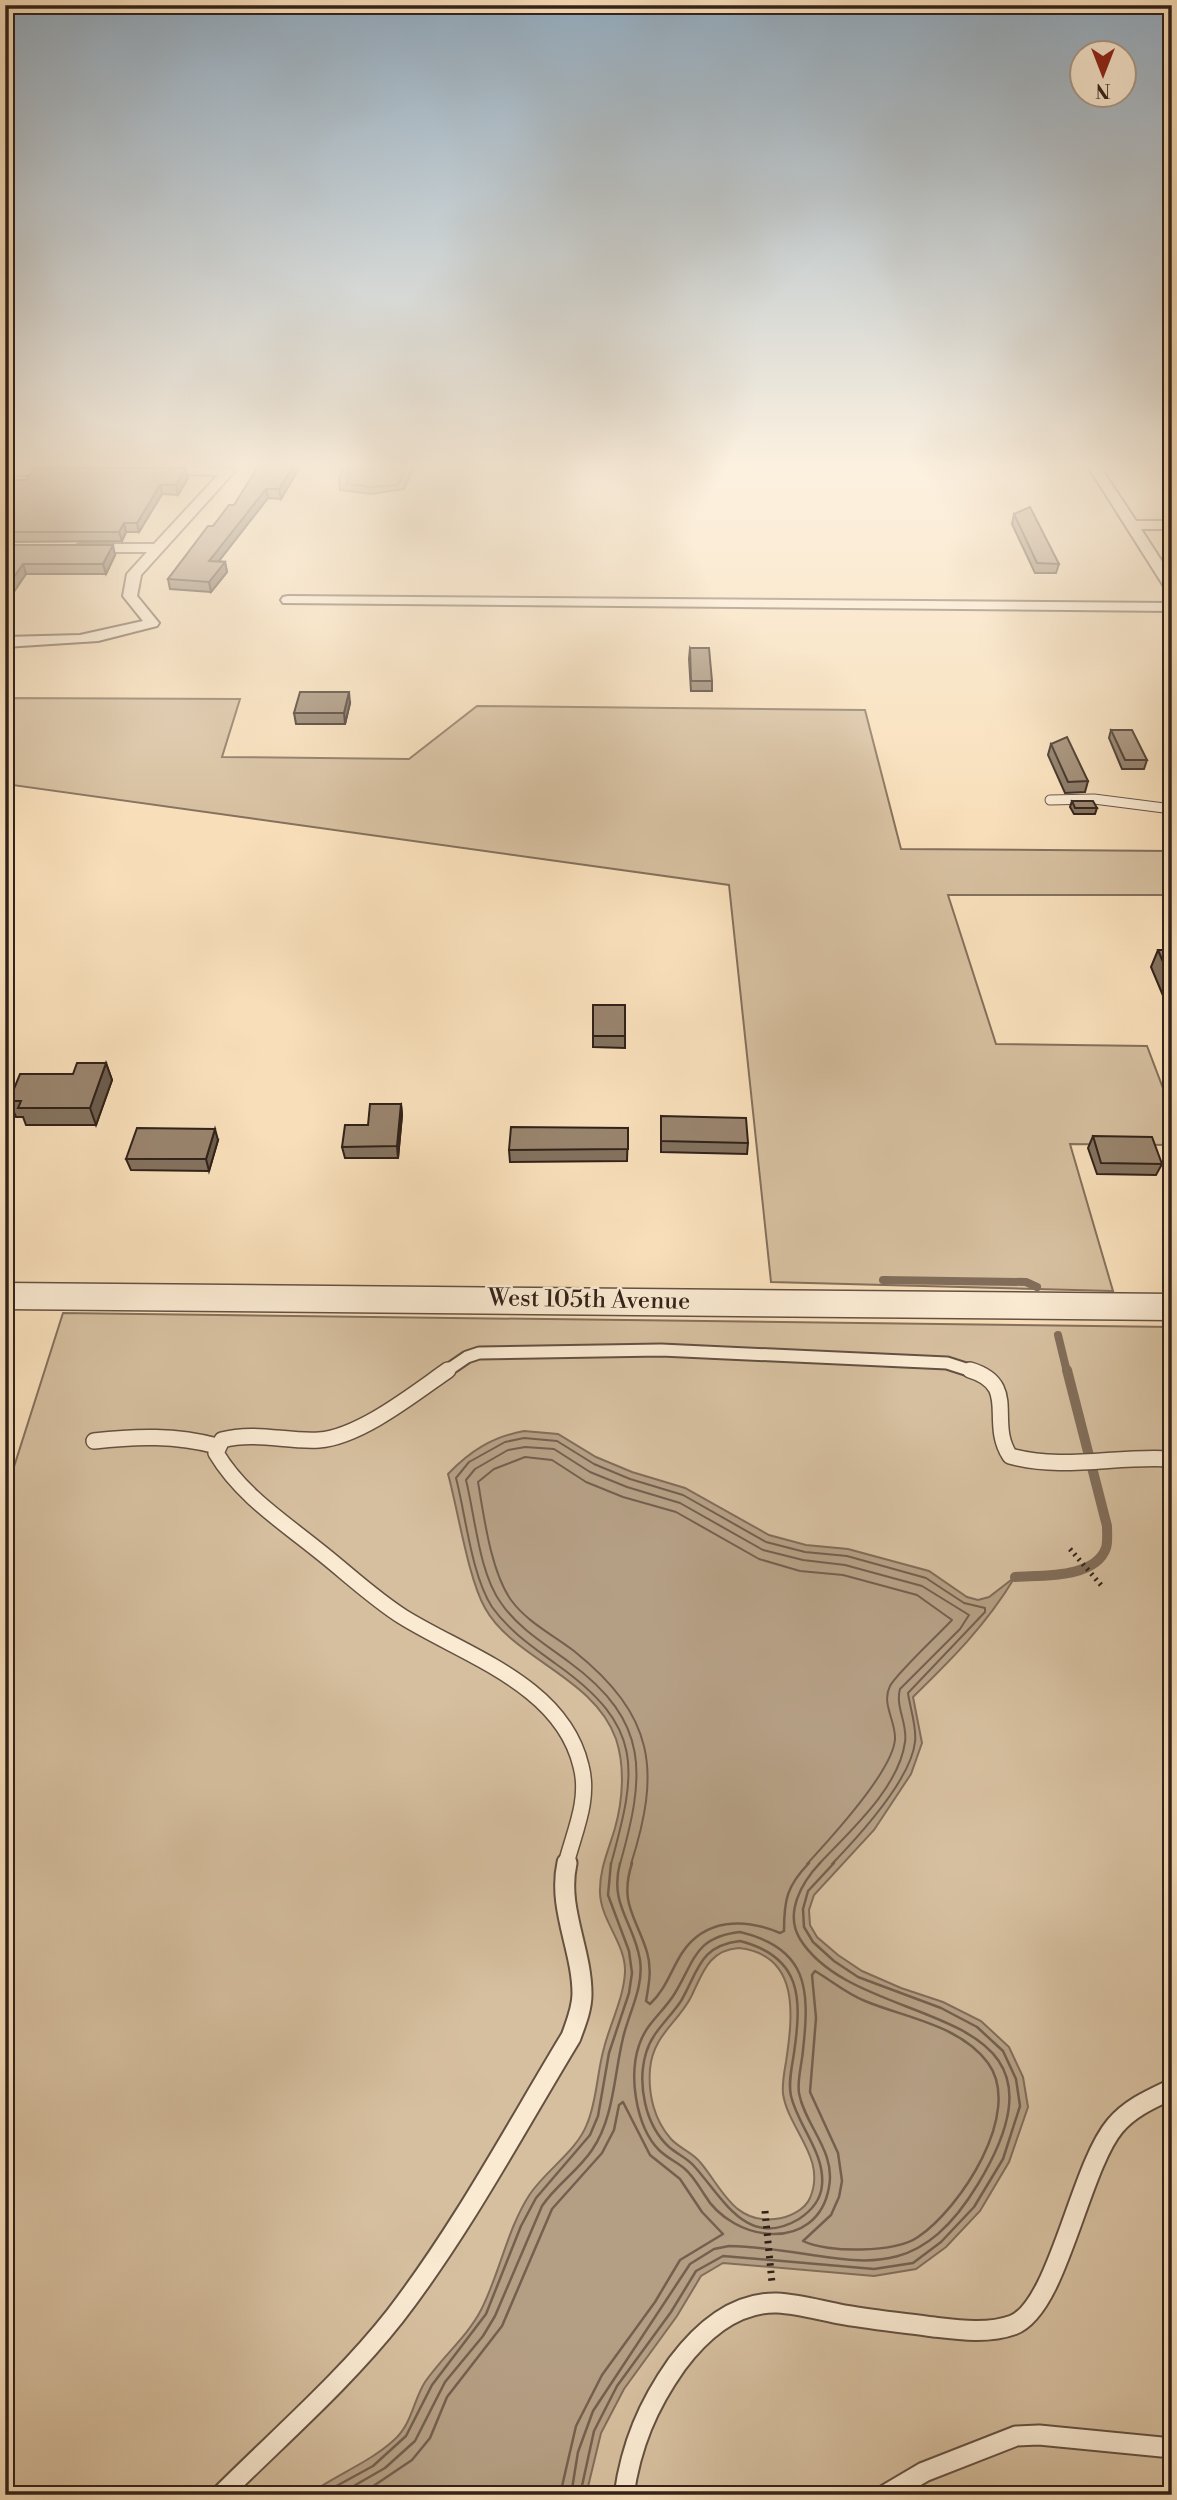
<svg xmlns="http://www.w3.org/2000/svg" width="1177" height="2500" viewBox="0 0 1177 2500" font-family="'Libre Bodoni',serif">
<rect width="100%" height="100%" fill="#f8dfba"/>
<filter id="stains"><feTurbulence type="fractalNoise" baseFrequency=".00286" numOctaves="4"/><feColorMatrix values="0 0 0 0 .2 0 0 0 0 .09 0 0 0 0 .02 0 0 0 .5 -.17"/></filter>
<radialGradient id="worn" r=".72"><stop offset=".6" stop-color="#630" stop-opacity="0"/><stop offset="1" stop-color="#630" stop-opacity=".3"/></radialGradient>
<g fill="#d6bf9f" stroke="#84705c" stroke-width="2">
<path d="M 5,698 L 240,699 L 222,757 L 409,759 L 477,706 L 865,710 L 901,849 L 1172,851 L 1172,895 L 948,895 L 996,1044 L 1147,1046 L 1172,1112 L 1172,1145 L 1070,1144 L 1113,1291 L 771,1282 L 729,885 L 5,784 Z"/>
<path d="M 63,1313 L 1172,1327 L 1172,2495 L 5,2495 L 5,1495 Z"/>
</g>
<g fill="#b59f84" stroke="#816d5a" stroke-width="2" fill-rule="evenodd">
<path d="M 343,465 L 415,465 L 404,489 L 371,494 L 340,490 L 339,480 Z"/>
<path d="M 524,1431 L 558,1434 L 596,1457 L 632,1472 L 685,1488 L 769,1535 L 806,1545 L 848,1549 L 929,1571 L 967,1597 L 978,1600 L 989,1597 L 1015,1577 C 986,1625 953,1658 913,1697 L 922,1743 L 911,1774 L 874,1830 L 814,1895 L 809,1910 L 810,1925 L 817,1937 L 838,1955 L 862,1971 L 901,1988 L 943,2002 L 981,2021 L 1009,2047 L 1023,2077 L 1028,2107 L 1009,2162 L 980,2211 L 946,2247 L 916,2269 L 874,2276 L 723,2263 L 701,2276 L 677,2316 L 624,2389 L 601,2433 L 586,2495 L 308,2495 C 335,2475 369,2463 394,2440 C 412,2424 413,2401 425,2382 C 442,2357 467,2337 481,2310 C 500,2273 507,2229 530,2194 C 547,2169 576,2152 587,2124 C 597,2101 597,2072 604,2048 C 610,2024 624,1997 625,1972 C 626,1944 601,1921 600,1893 C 599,1870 609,1849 615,1828 C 623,1800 625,1766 616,1739 C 594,1677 513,1659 485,1608 C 468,1578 458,1510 448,1474 C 470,1451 492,1437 524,1431 ZM 739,1948 C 800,1955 793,2015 786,2062 C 784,2073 782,2083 783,2094 C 789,2131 827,2158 810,2198 C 805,2210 788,2218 775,2219 C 734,2224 722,2188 700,2162 C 692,2152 679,2148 671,2139 C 654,2120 648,2094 650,2069 C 653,2035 677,2024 691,1997 C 703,1972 709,1950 739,1948 Z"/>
</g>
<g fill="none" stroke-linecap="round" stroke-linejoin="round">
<g stroke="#74604f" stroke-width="2">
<path d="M 350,465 L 347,484 L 371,487 L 398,485 L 408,465"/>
<path d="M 611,1864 C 637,1769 645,1727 556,1664 C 533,1647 509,1631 492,1607 C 471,1574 466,1516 456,1478 L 469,1462 L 505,1442 L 524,1438 L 557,1441 L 594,1464 L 630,1479 L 683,1495 L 766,1542 L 805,1552 L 847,1556 L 926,1578 L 964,1603 L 985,1608 L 985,1612 L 908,1693 C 910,1708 917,1727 915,1742 C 911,1779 858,1837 832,1864"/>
<path d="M 620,1864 C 645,1775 651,1722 569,1662 C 545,1644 518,1628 501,1603 C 479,1573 475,1516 466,1480 L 475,1469 L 508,1450 L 525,1447 L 554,1449 L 590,1472 L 627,1487 L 680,1503 L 763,1550 L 803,1560 L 845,1565 L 922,1586 L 969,1615 L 960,1629 L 900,1689 C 895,1707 908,1724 905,1742 C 899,1788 849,1832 819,1864"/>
<path d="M 631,1864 C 661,1770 655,1716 574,1651 C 553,1635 527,1622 511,1600 C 491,1572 484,1517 478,1482 L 494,1469 L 525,1457 L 552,1460 L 586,1482 L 623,1497 L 676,1512 L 759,1559 L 800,1571 L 843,1575 L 917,1595 L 952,1620 C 939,1634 897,1673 890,1686 C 881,1704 896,1721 895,1739 C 893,1771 829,1840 807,1864"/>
</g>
<g stroke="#74604f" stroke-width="2.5">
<path d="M 632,1863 C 619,1904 636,1916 647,1952 C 652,1969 649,1984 646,2001 L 650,2004 C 666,1989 671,1970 682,1953 C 705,1918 745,1918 780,1933 L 784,1931 C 784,1899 787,1886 809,1863"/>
<path d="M 740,1932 C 808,1948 810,1989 803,2050 C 802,2064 797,2079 799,2093 C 805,2126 836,2151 829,2187 C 818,2253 733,2244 704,2194 C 698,2185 693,2176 685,2169 C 677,2162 667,2158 659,2150 C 646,2137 639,2116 636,2098 C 632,2074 634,2046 649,2026 C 657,2015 668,2005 675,1993 C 695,1960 695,1937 740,1932 Z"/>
<path d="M 740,1941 C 802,1957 802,1998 794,2053 C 792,2067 788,2082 791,2096 C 798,2126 825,2153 822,2185 C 821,2199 811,2211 799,2219 C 747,2250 723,2198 694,2166 C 687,2158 677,2154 669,2147 C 645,2125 637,2084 646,2053 C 652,2032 669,2019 681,2001 C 699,1970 699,1946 740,1941 Z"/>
<path d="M 815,1971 C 832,1981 847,1994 865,2001 C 906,2018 960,2025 988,2063 C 1024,2112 960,2209 918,2237 C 895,2253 827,2253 803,2241 L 831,2215 L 839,2197 L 842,2181 L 838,2153 L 810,2092 L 816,2018 L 812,1975 Z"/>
<path d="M 320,2495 L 373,2466 L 406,2436 L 432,2385 L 486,2314 L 521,2226 L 536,2198 L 590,2135 L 598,2116 L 609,2053 L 629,1993 L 632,1973 L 629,1951 L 608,1895 L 611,1863"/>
<path d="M 338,2495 L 385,2468 L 415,2441 L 445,2382 L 483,2336 L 495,2316 L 542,2206 C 556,2185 578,2171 592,2150 C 614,2118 614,2075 623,2038 C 629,2012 644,1987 640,1960 C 634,1922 609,1905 620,1863"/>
<path d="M 360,2495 L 412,2460 L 430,2438 L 447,2397 L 502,2326 L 552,2209 L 602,2153 L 614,2130 L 619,2105 L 623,2102 L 650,2155 L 680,2179 L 702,2212 L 723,2234 L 680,2260 L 655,2302 L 602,2375 L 576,2426 L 560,2495"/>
<path d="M 571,2495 L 578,2452 L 593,2411 L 690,2264 L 714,2249 L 729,2246 C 839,2248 906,2303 978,2184 C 1093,1994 860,2036 800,1939 C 784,1913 802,1882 820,1863"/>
<path d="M 580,2495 L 594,2431 L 617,2386 L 671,2312 L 696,2271 L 723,2256 L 874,2269 L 913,2263 L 941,2242 L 974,2207 L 1003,2159 L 1020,2106 L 1016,2079 L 1003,2051 L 977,2027 L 941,2008 L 858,1977 L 834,1961 L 813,1942 L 804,1927 L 803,1909 L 808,1891 L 834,1863"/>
</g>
<g stroke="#816d5a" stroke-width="8">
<path d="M 883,1280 L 1026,1282 L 1037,1287"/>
<path d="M 1058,1335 L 1067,1372"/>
</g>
<path stroke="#816d5a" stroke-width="10" d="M 1015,1577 C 1041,1575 1095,1579 1106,1548 C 1108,1541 1107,1533 1107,1526 L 1067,1370"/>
<g stroke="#645142" stroke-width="11">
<path id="service-far3" d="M 1050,800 L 1094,799 L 1172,809"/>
</g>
<g stroke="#645142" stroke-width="15">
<path id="service-far2" d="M 445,1372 L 467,1357 L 479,1353 L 661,1350 L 947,1363 L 975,1372"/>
</g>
<g stroke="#645142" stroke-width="18">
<g id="service-far1">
<path d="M 448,1370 C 415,1393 360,1437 319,1440 C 286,1442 255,1431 222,1440 L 216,1453 C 241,1495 282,1521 319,1551 C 347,1573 373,1598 403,1617 C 466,1656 562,1685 581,1766 C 590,1800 574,1832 566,1864"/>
<path d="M 970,1370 C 1020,1385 987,1421 1010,1456 C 1064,1471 1117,1455 1172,1459"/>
<path d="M 94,1441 C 136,1436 176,1435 217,1446"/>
</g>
</g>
<g stroke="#645142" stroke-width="23">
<g id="service">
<path d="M 221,2495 C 279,2437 344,2381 395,2316 C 462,2229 514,2131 571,2037 C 576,2023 582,2009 582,1994 C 582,1949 557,1908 567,1863"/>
<path d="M 624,2495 C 631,2445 648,2405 677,2364 C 701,2332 735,2302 777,2303 C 800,2304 822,2311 845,2315 C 874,2320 904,2323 934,2327 C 959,2330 988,2334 1013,2325 C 1058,2308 1079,2169 1115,2126 C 1130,2108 1151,2099 1172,2089"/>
<path d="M 885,2495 L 924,2472 L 1016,2436 L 1039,2435 L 1172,2448"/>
</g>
</g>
<g stroke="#645142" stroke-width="4">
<g id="minor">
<path d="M 1087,465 L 1099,465 L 1136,521 L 1172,521 L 1172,529 L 1141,529 L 1172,577 L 1172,592 L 1165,588 Z"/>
<path d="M 155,466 L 228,468 L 234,472 L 141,575 L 137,596 L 159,623 L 157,626 L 98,641 L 5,647 L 5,637 L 80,635 L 143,621 L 123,596 L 127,574 L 147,552 L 79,552 L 72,548 L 79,544 L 154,544 L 218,475 L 151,473 L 151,467 Z"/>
<path d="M 5,467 L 66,467 L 72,471 L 66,475 L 5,475 Z"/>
<path d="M 288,596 L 1172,603 L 1172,611 L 283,603 L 281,600 L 283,597 Z"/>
</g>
</g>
<g stroke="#645142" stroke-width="3">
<path id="tertiary" d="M 5,1283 L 1172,1294 L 1172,1320 L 5,1309 Z"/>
</g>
<path stroke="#32221a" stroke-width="5" stroke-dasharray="2 4.5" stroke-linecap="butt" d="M 1070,1549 L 1101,1585"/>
<path stroke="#32221a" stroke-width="7" stroke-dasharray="2.5 5" stroke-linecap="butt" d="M 765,2211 L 772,2283"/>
<use href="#service-far3" stroke="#faead2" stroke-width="9"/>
<use href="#service-far2" stroke="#faead2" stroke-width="11"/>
<use href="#service-far1" stroke="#faead2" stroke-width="15"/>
<use href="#service" stroke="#faead2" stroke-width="19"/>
<use href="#minor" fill="#faead2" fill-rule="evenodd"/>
<use href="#tertiary" fill="#faead2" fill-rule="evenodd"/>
</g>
<g fill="#84725e" stroke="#32221a" stroke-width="2">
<path d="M 301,465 L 281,499 L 268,498 L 219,561 L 225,562 L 227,572 L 211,592 L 170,589 L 168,579 L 213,526 L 234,505 Z"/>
<path d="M 188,478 L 178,495 L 162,494 L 139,532 L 126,532 L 122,541 L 5,542 L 5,480 Z"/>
<path d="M 1014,514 L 1059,564 L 1056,573 L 1035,573 L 1012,524 Z"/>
<path d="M 5,545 L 115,555 L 106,574 L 26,574 Z"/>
<path d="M 690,648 L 712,681 L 712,691 L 691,691 L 689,659 Z"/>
<path d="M 350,703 L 345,724 L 296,724 L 294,713 Z"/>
<path d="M 1111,730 L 1147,760 L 1144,769 L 1122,769 L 1109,738 Z"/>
<path d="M 1051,744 L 1088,781 L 1085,792 L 1065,793 L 1048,755 Z"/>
<path d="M 1072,801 L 1097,808 L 1095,814 L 1074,814 L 1070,807 Z"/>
<path d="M 1158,950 L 1172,950 L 1172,998 L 1164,998 L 1151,967 Z"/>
<path d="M 593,1005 L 625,1005 L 625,1048 L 593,1047 Z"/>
<path d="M 106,1063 L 112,1080 L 96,1125 L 26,1125 L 23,1117 L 16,1117 L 9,1101 L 73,1074 Z"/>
<path d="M 401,1104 L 402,1115 L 398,1158 L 345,1158 L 342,1147 Z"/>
<path d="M 661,1116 L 748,1143 L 747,1154 L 661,1152 Z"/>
<path d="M 628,1128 L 627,1161 L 510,1162 L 509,1150 Z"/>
<path d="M 1093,1136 L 1162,1164 L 1156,1175 L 1097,1174 L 1088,1148 Z"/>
<path d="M 218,1140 L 209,1171 L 131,1170 L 126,1159 Z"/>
</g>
<g fill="#6b5c4c" stroke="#32221a" stroke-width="2">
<path d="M 294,465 L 301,465 L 281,499 L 279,489 Z"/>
<path d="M 186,468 L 188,478 L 178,495 L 176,485 Z"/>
<path d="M 160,485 L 162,494 L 139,532 L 137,523 Z"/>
<path d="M 266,489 L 268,498 L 211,571 L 209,561 Z"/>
<path d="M 124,523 L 126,532 L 122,541 L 119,532 Z"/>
<path d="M 113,545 L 115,555 L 106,574 L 103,564 Z"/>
<path d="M 225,562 L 227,572 L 211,592 L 209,582 Z"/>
<path d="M 23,564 L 26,574 L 5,605 L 5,590 Z"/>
<path d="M 349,692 L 350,703 L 345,724 L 344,713 Z"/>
<path d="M 106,1063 L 112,1080 L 96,1125 L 90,1108 Z"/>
<path d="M 401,1104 L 402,1115 L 398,1158 L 397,1146 Z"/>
<path d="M 215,1129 L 218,1140 L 209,1171 L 206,1159 Z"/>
</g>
<g fill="#99846d" stroke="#32221a" stroke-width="2">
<path d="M 259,465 L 294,465 L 279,489 L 266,489 L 209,561 L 225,562 L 209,582 L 168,579 L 208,526 L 213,526 L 229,505 L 234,505 Z"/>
<path d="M 34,468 L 186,468 L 176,485 L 160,485 L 137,523 L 124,523 L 119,532 L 5,532 L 5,480 L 26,480 Z"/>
<path d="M 1030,507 L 1059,564 L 1037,563 L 1014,514 Z"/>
<path d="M 5,545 L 113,545 L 103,564 L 23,564 L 5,590 Z"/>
<path d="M 690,648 L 709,648 L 712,681 L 691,681 Z"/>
<path d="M 300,692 L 349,692 L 344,713 L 294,713 Z"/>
<path d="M 1111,730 L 1132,730 L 1147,760 L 1125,760 Z"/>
<path d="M 1067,737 L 1088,781 L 1068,782 L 1051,744 Z"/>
<path d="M 1072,801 L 1093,801 L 1097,808 L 1075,808 Z"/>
<path d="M 1158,950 L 1172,950 L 1172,981 L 1171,981 Z"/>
<rect x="593" y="1005" width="32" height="31"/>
<path d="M 77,1063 L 106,1063 L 90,1108 L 18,1108 L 21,1101 L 9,1101 L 20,1074 L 73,1074 Z"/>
<path d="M 370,1104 L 401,1104 L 397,1146 L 342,1147 L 345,1125 L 368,1125 Z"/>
<path d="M 661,1116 L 746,1118 L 748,1143 L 661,1141 Z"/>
<path d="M 511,1127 L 628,1128 L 628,1149 L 509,1150 Z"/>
<path d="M 137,1128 L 215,1129 L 206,1159 L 126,1159 Z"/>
<path d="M 1093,1136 L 1152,1137 L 1162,1164 L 1101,1163 Z"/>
</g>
<linearGradient id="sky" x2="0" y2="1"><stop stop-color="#93acc0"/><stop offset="0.57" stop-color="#fcf1e0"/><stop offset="1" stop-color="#fcf1e0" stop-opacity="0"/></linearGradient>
<rect width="1177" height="815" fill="url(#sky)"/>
<g text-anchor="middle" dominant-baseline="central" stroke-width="5" stroke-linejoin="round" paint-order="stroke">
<g font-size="24" fill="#32221a" stroke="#faead2">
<text transform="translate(589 1300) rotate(1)">West 105th Avenue</text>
</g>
</g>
<rect width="1177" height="2500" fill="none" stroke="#f8dfba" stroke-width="28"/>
<rect x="7" y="7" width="1163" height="2486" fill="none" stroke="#32221a" stroke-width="3.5"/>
<rect x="14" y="14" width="1149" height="2472" fill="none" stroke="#32221a" stroke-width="2"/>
<g transform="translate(1103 74) rotate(180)"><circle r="33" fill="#faead2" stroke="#aa9a88" stroke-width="2"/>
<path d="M0-5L12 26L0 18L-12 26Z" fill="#8f2418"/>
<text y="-10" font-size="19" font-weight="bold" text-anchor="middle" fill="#32221a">N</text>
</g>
<rect width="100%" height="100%" filter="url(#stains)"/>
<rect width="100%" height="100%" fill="url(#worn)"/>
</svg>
